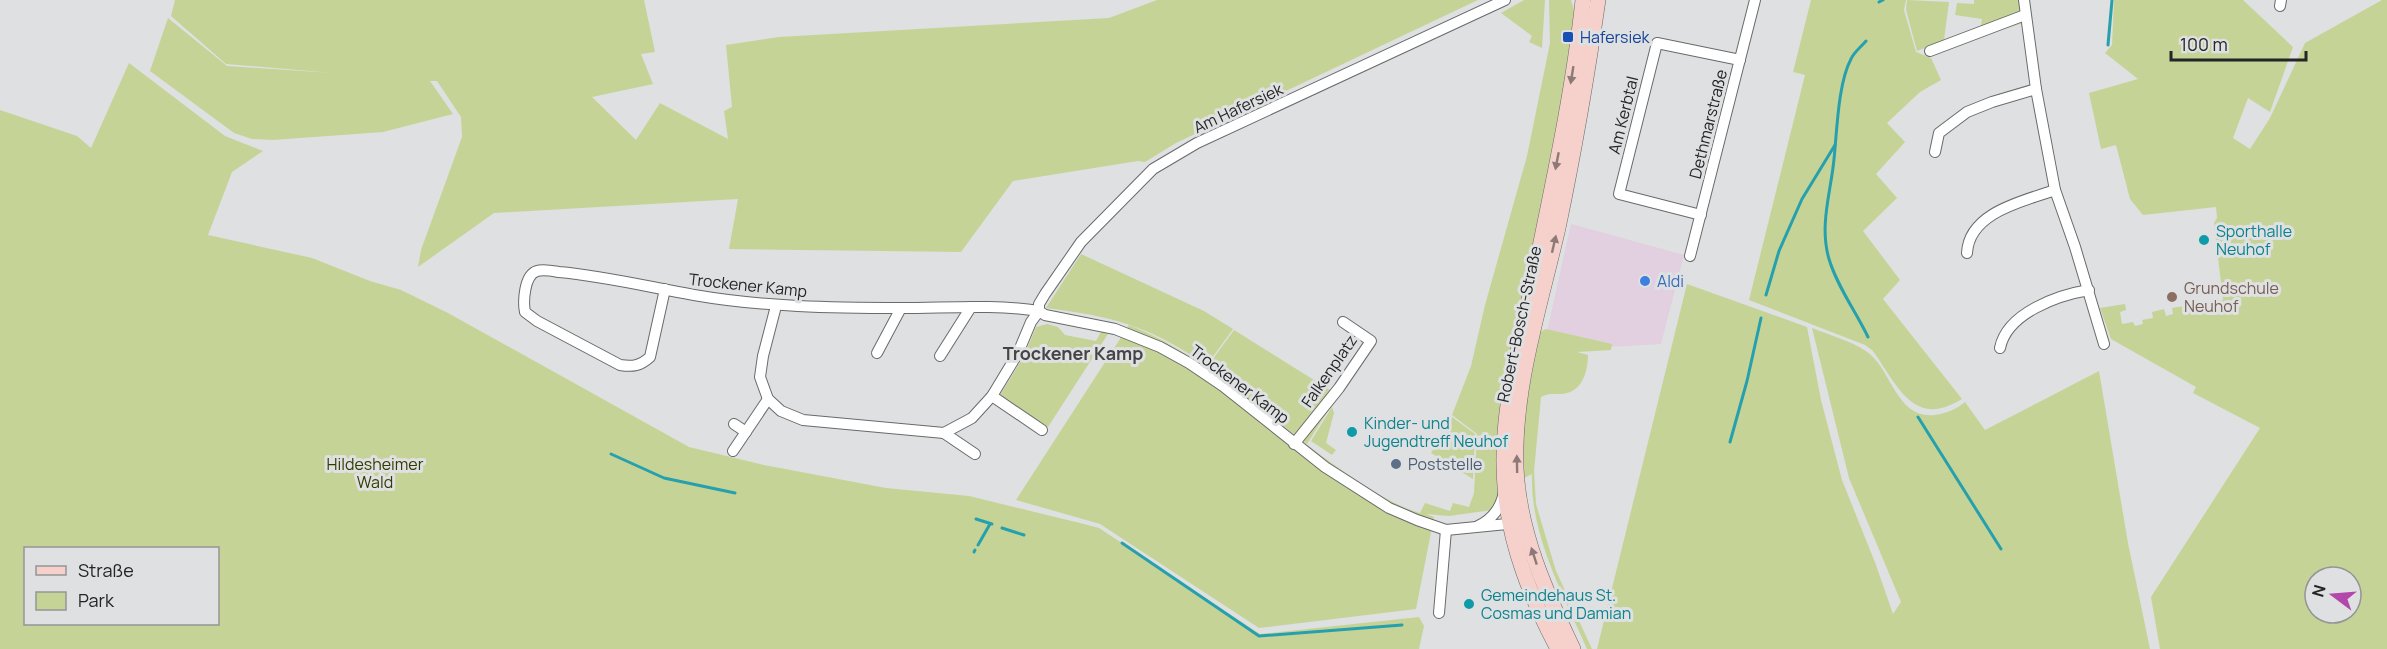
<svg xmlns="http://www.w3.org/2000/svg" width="2387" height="649" viewBox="0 0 2387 649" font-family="Manrope,sans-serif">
<rect width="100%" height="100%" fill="#dee0e1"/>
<path fill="#e2cfdf" d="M 1571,224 L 1684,255 L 1661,344 L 1590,348 L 1546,336 Z"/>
<g fill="#c5d496" fill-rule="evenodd">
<path d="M 175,0 L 644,0 L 655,52 L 641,54 L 653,84 L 592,97 L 636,140 L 660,103 L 728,139 L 724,111 L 732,107 L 726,45 L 779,37 L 1109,18 L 1157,0 L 1478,0 L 1176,143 L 1145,162 L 1138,161 L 1013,181 L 961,252 L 729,249 L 738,199 L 494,213 L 418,267 L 421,250 L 462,137 L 461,117 L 437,81 L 430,81 L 453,114 L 383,132 L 273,140 L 252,139 L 234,133 L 150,71 L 168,18 L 227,66 L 333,73 L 226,64 L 171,16 Z"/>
<path d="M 1524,0 L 1545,0 L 1542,48 L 1529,42 L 1532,36 L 1501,13 Z"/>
<path d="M 1549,0 L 1571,0 L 1576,16 L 1499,509 L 1449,516 L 1426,514 L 1434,517 L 1416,609 L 1259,628 L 1100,524 L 1016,500 L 1129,325 C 1208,356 1271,421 1340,469 C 1365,486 1392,505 1420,513 L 1425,503 L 1450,511 L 1453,503 L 1469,507 L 1474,493 L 1477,434 L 1452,415 L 1471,366 L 1485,305 L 1527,156 L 1550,43 Z"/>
<path d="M 1811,0 L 1906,0 L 1904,10 L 1916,52 L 1931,58 L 1941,80 L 1920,92 L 1887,123 L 1905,142 L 1876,174 L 1897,198 L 1863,231 L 1900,280 L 1883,299 L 1962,399 C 1912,430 1897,383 1872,350 L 1865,345 L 1749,300 L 1805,75 L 1793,72 Z"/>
<path d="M 1907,0 L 1949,2 L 1944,40 L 1917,51 L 1906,10 Z"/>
<path d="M 1974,0 L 2018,0 L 2023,23 L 1979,37 L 1982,19 L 1955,15 L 1957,3 L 1974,4 Z"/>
<path d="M 2114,0 L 2243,0 L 2293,47 L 2270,112 L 2248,98 L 2233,138 L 2250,149 L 2270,118 L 2305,43 L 2382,0 L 2387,0 L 2387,649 L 2160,649 L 2151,597 L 2260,428 L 2193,393 L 2196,387 L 2111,339 L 2100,308 L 2125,304 L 2126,310 L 2120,312 L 2122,324 L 2133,322 L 2135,326 L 2143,324 L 2142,320 L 2153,318 L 2152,312 L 2164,309 L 2166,316 L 2173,314 L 2172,308 L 2223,300 L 2214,223 L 2217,218 L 2216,207 L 2143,215 L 2130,199 L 2116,145 L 2101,149 L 2089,93 L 2138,79 L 2105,53 L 2112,45 ZM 2315,577 L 2351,577 L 2351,613 L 2315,613 Z"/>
<path d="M 129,63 L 225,136 L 263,151 L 232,172 L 208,235 L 312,258 L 370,281 L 401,290 L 448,313 L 689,447 L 764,465 L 886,488 L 969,496 L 1084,524 L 1099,528 L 1260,634 L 1419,617 L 1424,626 L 1419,649 L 0,649 L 0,110 L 77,136 L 91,148 ZM 218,548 L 218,624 L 26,624 L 26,548 Z"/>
<path d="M 1081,254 L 1204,311 L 1233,329 L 1206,366 C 1153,326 1110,316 1046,308 Z"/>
<path d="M 1687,284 L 1807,327 L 1821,400 L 1842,480 L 1876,565 L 1893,614 L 1901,602 L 1849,478 L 1812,328 C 1829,335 1858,343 1871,355 C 1892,374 1898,419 1935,415 C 1947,413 1955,410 1965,402 L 1985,430 L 2099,371 L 2128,543 L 2150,649 L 1597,649 Z"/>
<path d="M 1047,324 L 1058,327 L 1065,335 L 1096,341 L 1101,332 L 1108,334 L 1048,427 L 1000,395 L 1024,356 L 1036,327 Z"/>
<path d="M 1546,329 L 1612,344 L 1611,350 L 1577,352 L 1588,355 C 1588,373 1581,394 1560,394 C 1552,394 1548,393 1541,397 L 1534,471 L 1536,504 L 1556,571 L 1592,649 L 1587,649 C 1563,594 1530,535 1532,474 L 1520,480 L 1519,455 L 1537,333 Z"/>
<path d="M 1234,330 L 1338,395 L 1307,444 L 1207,367 Z"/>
<path d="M 1332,407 L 1334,413 L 1326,443 L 1336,450 L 1332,455 L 1311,441 Z"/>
<path d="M 1452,417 L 1475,434 L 1473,479 L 1431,453 Z"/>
</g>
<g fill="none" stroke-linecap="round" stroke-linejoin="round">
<g stroke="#27a0ad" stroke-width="3">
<path d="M 1879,2 L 1883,0"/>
<path d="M 1866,41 C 1861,47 1854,52 1851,59 C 1838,83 1837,131 1834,159 C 1831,192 1819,225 1829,259 C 1837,286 1856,312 1868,337"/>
<path d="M 2108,45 L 2112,0"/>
<path d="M 1766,295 L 1779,251 L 1802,199 L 1835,145"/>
<path d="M 1918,417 L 2001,549"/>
<path d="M 1730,442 L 1747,381 L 1761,318"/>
<path d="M 611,454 L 664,478 L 735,493"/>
<path d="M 976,519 L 992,524"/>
<path d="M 1002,528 L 1024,535"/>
<path d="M 1122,543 L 1259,636 L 1402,625"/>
<path d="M 978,545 L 990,524"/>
<path d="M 974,552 L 975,550"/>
</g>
<g stroke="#686a6b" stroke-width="12">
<g id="minor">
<path d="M 2024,0 L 2036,89 L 2055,190 L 2075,247 L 2104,344"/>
<path d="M 2280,6 L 2281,0"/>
<path d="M 1930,51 L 2025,15"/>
<path d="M 1935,152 L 1939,133 L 1967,112 L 1992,102 L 2036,89"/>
<path d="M 1701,215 L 1619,194 L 1657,43 L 1740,60"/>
<path d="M 1967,253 C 1969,212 2024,201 2055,190"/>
<path d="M 1690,256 L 1755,0"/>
<path d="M 665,289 L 650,357 C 640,366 633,367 620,365 L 537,321 L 525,312 C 523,302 524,275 537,271 C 543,269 553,271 559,272 C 604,276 649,287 694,295 C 763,307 833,308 902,308 C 947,308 994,304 1039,311 L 1045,315 L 1115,329 L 1160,347 L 1189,363 L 1223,386 L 1325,467 L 1389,508 L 1417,520 L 1446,530 L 1517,523"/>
<path d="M 776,306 L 763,356 L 760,377 L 768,399 L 781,411 L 803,420 L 944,433 L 972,418 L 992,396 L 1018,353 L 1031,322 L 1039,311 L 1039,304 L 1045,294 L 1081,242 L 1153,169 L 1197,143 L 1505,0"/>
<path d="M 2000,348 C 2007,313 2058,295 2089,290"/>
<path d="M 877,353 L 901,308"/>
<path d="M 940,356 L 971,307"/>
<path d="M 992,396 L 1042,430"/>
<path d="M 734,424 L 746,432"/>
<path d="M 944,433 L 975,454"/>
<path d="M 1294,444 L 1339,388 L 1371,341 L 1343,322"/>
<path d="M 733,451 L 768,399"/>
<path d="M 1478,526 C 1493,519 1501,508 1504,492"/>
<path d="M 1439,613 L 1446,530"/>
</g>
</g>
<g stroke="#686a6b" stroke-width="16">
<g id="secondary">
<path d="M 1558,649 C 1531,598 1509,544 1505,486 C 1499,416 1519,349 1533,281 C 1552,188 1573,94 1583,0"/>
<path d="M 1573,649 C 1546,592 1519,533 1516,468 C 1513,387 1540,307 1558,228 C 1574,152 1587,76 1598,0"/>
</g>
</g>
<use href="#minor" stroke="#fff" stroke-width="10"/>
<use href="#secondary" stroke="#f6d0ca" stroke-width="15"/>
</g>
<defs><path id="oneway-solid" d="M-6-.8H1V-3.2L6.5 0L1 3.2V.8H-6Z" transform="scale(1.5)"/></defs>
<g fill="#8d7a78">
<use href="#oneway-solid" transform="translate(1572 75) rotate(99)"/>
<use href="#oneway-solid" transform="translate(1557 161) rotate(101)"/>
<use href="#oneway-solid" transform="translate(1554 244) rotate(-77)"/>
<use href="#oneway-solid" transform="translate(1517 464) rotate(-91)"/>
<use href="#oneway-solid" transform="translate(1534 556) rotate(-108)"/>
</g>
<rect fill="#1a4fb4" stroke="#dee0e1" stroke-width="2" x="1562" y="31" width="12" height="12" rx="3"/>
<g fill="#0f9aa8" stroke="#dee0e1" stroke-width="2">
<circle cx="2204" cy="240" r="6"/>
<circle cx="1352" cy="432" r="6"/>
<circle cx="1469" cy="604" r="6"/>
</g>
<circle fill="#3f7fe0" stroke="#dee0e1" stroke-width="2" cx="1645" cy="281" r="6"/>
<circle fill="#8d6e63" stroke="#dee0e1" stroke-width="2" cx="2172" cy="297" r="6"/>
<circle fill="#5c6f8a" stroke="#dee0e1" stroke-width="2" cx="1396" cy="464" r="6"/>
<g text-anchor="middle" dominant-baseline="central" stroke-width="6" stroke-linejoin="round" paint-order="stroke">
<g font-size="16" fill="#164399" stroke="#dee0e1" text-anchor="start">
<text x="1580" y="37">Hafersiek</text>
</g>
<g font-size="16" fill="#242526" stroke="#dee0e1">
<text transform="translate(1238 108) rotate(-25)">Am Hafersiek</text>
<text transform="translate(1623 115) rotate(-76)">Am Kerbtal</text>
<text transform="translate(1708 124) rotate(-76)">Dethmarstraße</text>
<text transform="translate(748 285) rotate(6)">Trockener Kamp</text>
<text transform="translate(1519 324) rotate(-78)">Robert-Bosch-Straße</text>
<text transform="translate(1329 371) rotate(-55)">Falkenplatz</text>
<text transform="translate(1240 384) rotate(37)">Trockener Kamp</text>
</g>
<g font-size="16" fill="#0d838f" stroke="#dee0e1" text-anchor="start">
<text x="2216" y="231">Sporthalle<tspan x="2216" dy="18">Neuhof</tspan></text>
<text x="1364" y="423">Kinder- und<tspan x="1364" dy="18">Jugendtreff Neuhof</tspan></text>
<text x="1481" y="595">Gemeindehaus St.<tspan x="1481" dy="18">Cosmas und Damian</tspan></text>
</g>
<g font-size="16" fill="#366cbe" stroke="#dee0e1" text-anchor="start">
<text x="1657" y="281">Aldi</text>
</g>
<g font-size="16" fill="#785e54" stroke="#dee0e1" text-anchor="start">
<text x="2184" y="288">Grundschule<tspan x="2184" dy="18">Neuhof</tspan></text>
</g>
<g font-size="16" fill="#333c00" stroke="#dee0e1">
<text x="375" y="464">Hildesheimer<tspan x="375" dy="18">Wald</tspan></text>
</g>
<g font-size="16" fill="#4e5e75" stroke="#dee0e1" text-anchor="start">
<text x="1408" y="464">Poststelle</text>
</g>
<g font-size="18" font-weight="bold" fill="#444547" stroke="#dee0e1">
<text x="1073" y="353">Trockener Kamp</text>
</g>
</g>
<rect x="24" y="547" width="195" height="78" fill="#dee0e1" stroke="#949596" stroke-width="1.5"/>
<rect x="36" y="566" width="30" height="9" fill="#f6d0ca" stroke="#949596" stroke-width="1.5"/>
<text x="78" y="577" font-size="18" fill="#242526">Straße</text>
<rect x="36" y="592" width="30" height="18" fill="#c5d496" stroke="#949596" stroke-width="1.5"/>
<text x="78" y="607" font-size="18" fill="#242526">Park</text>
<g transform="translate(2333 595) rotate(286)"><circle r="28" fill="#dee0e1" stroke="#949596" stroke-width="1.5"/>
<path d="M0-4.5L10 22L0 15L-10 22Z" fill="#b248a9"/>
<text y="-9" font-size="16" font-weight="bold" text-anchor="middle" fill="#242526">N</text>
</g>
<path d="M2171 51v9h135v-9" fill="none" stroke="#242526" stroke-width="3"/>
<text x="2180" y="51" font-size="18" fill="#242526" stroke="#dee0e1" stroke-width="4.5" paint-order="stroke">100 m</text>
</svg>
